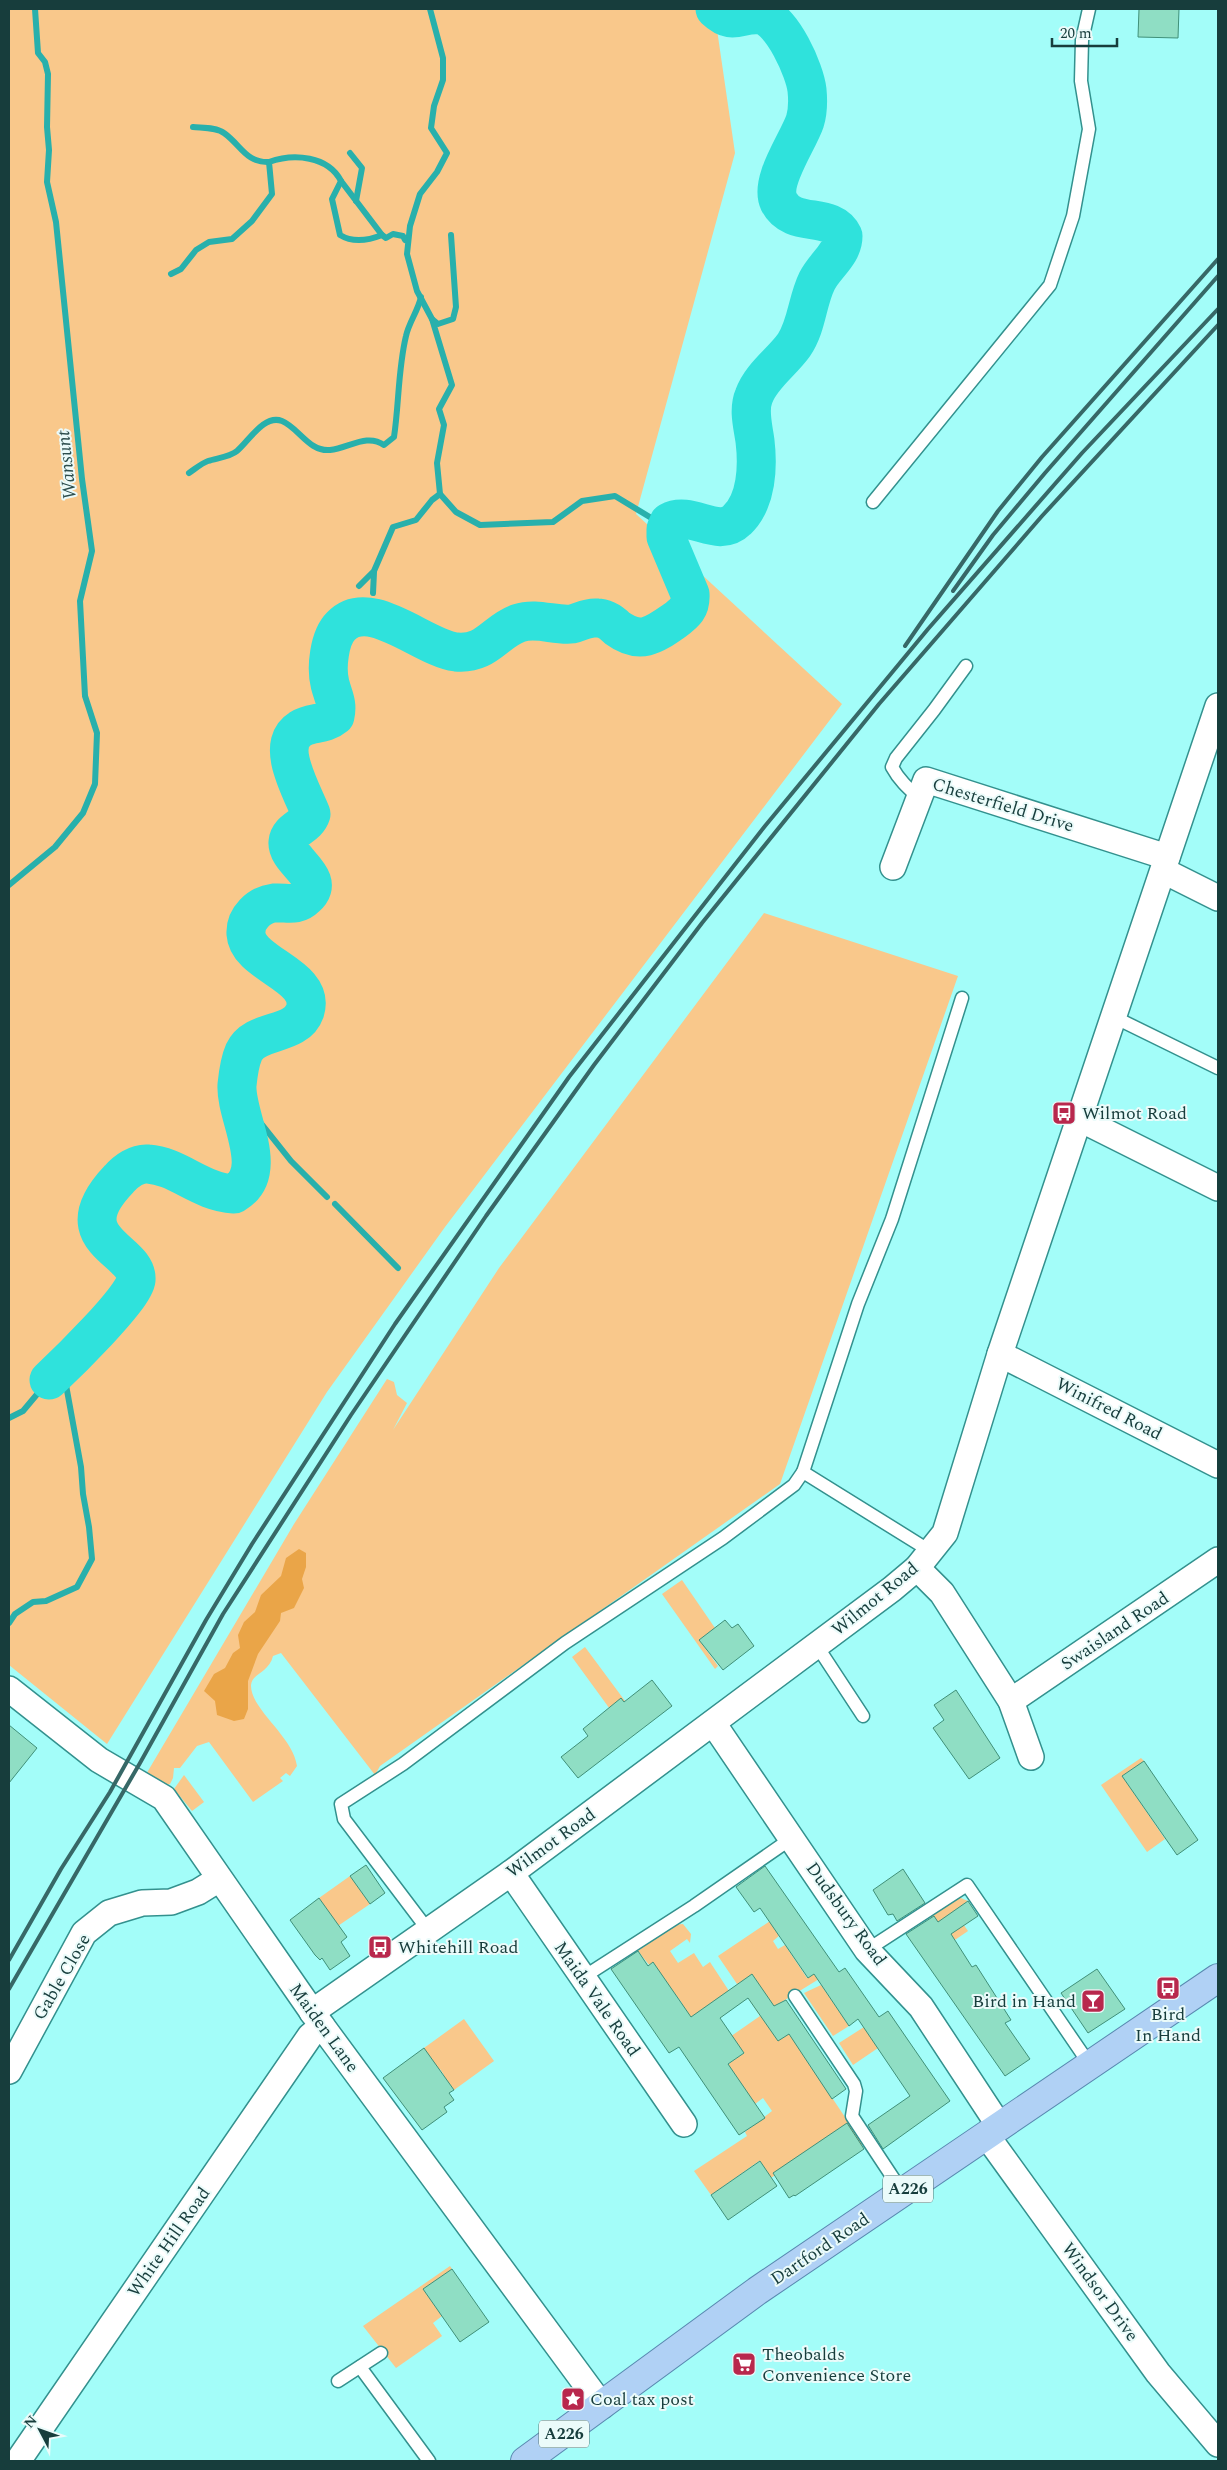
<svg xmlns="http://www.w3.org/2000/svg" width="1227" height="2470" viewBox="0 0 1227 2470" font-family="Spectral,serif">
<rect width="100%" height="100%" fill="#a3fdf9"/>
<g fill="#f9c88b">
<path d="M 9,9 L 714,9 L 735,153 L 636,514 L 842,704 L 445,1227 L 327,1392 L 107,1744 L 9,1665 Z"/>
<path d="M 764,913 L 958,976 L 780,1484 L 380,1766 L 375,1775 L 281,1653 L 273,1656 C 269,1673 252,1673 251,1685 C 250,1709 293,1736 297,1766 L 290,1776 L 286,1773 L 280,1778 L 283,1781 L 253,1802 L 209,1742 L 197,1746 L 180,1768 L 174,1768 L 173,1778 L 170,1784 L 167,1785 L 145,1776 L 294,1524 L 387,1379 L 394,1382 L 397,1395 L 407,1403 L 393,1430 L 499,1268 Z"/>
<path d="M 682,1580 L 715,1628 L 699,1640 L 718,1666 L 715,1669 L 662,1594 Z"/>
<path d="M 585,1647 L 628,1705 L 627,1706 L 621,1699 L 616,1703 L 615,1716 L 572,1657 Z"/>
<path d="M 1141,1758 L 1144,1761 L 1122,1776 L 1165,1839 L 1147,1852 L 1101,1785 Z"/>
<path d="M 184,1775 L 204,1802 L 192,1811 L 174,1789 Z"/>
<path d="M 350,1876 L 370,1904 L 332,1930 L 328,1911 L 319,1898 Z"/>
<path d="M 956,1896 L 968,1901 L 954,1911 L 968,1931 L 949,1944 L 930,1916 Z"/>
<path d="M 770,1921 L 779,1936 L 773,1941 L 778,1949 L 785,1945 L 807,1978 L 815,1973 L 819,1979 L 772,2008 L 863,2144 L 858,2149 L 778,2173 L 771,2178 L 759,2161 L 711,2195 L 694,2171 L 747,2136 L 745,2132 L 772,2111 L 763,2098 L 755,2104 L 727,2065 L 744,2053 L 735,2041 L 694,2069 L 691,2064 L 760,2016 L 748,1998 L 741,1982 L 737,1984 L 718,1956 Z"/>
<path d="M 683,1924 L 691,1934 L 690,1943 L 687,1939 L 670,1951 L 678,1963 L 694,1953 L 703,1967 L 710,1962 L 729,1991 L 713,2002 L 723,2016 L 698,2033 L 677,2006 L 682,2003 C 668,1983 650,1969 637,1949 L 673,1925 Z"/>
<path d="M 821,1985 L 849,2026 L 833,2036 L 804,1993 Z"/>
<path d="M 464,2019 L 494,2061 L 454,2090 L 449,2083 L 429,2087 L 444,2075 L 440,2069 L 434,2072 L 424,2048 Z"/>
<path d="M 864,2027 L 878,2048 L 853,2065 L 839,2043 Z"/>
<path d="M 450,2266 L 452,2269 L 423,2289 L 442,2316 L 433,2323 L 442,2336 L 396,2368 L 363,2326 Z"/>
</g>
<path fill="#eaa548" d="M 299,1549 L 306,1553 L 306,1567 L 302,1579 L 304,1588 L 294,1608 L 281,1613 L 280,1621 L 258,1654 L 248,1681 L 248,1709 L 244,1719 L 234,1721 L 217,1715 L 215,1701 L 204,1691 L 214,1674 L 225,1668 L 233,1653 L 240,1648 L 238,1635 L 244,1622 L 255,1612 L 261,1595 L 281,1576 L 286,1558 Z"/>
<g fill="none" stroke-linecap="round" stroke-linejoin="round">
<g stroke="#28b0ac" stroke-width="6">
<path d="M 430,9 L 443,58 L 443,80 L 434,106 L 431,128 L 447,153 L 437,172 L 420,194 L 410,226 L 407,254 L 417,291 L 432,319 L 452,385 L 439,409 L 444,425 L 437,463 L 440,494 L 456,512 L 480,525 L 553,522 L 582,501 L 615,496 L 653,519"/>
<path d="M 193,127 C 202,128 216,127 224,133 C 241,145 246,163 269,162"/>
<path d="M 350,153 L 362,168 L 356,201"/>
<path d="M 341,181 L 382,235"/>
<path d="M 171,274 L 181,269 L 196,250 L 209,242 L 232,239 L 252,221 L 272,194 L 269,162 C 294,153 328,156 341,181 L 332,199 L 340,235 C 353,243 367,241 382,235 L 386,238 L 393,234 L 403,236 L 405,240"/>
<path d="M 432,319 L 438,324 L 453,319 L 456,307 L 451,235"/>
<path d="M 189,473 C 195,469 202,463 208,461 C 217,458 230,457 237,451 C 249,441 264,414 282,421 C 299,428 309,452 330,450 C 349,448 367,433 384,445 L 394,437 C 399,404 398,369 406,336 C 409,322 418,311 421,297"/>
<path d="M 359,586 L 374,571 L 393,527 L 416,520 L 432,500 L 440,494"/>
<path d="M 373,593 L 374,572"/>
<path d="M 9,885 L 55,847 L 83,813 L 95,784 L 97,733 L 85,696 L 80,601 L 92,551 L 82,479 L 56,222 L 47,182 L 49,150 L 47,127 L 48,74 L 45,62 L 38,53 L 35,9"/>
<path d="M 239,1103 L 252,1112 L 291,1161 L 327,1197"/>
<path d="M 335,1204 L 398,1268"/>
<path d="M 9,1418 L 23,1411 L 49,1380"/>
<path d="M 9,1623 L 15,1614 L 33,1602 L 46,1601 L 77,1587 L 92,1559 L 89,1527 L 83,1494 L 81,1467 L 64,1374 L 68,1362"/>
</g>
<path stroke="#2fe2dc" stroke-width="39" d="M 49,1380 C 65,1365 134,1298 136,1280 C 139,1249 60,1241 119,1179 C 126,1171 137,1163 148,1164 C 178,1166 200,1192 234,1194 C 272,1172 235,1117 237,1085 C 238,1075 240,1061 244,1052 C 255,1028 296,1037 305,1011 C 316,975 248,965 246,934 C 245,918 259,905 274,903 C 287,902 296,907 306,897 C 328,878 286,861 288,842 C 289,829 307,827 311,814 C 303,793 274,745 300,729 C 312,721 323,726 335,716 C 338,703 333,696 330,684 C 326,668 329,638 341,626 C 370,596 423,648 456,652 C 487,655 495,631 519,623 C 537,617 555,626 572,624 C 581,622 587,617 597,618 C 605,618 612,623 617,628 C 640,645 654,635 674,621 C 685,613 691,608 690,594 L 666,537 L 666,529 L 669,522 C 691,510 718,539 737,520 C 757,501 758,466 755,441 C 753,426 748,410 754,396 C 761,376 782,362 794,345 C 807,326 807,301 817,281 C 825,265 843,254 843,236 C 831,211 793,229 779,202 C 769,181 798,142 805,121 C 808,111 808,100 807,90 C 805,71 782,19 761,15 C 740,12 734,27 715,9"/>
</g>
<g fill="#8fdec4" stroke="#409079">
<path d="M 1139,9 L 1179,9 L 1178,38 L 1138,37 Z"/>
<path d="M 725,1620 L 732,1628 L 738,1624 L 754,1646 L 723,1670 L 699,1640 Z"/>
<path d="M 652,1680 L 672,1706 L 578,1778 L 561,1757 L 588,1736 L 583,1729 L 621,1698 L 624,1702 Z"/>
<path d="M 956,1690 L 1000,1758 L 969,1779 L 933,1728 L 944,1720 L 934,1705 Z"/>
<path d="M 9,1725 L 37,1748 L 9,1783 Z"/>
<path d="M 1144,1761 L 1198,1840 L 1177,1855 L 1122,1776 Z"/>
<path d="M 366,1865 L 385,1893 L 370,1904 L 350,1876 Z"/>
<path d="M 765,1866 L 839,1972 L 845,1968 L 879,2017 L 888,2011 L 950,2101 L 883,2149 L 868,2125 L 910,2096 L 858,2019 L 849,2026 L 814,1974 L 808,1978 L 760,1908 L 754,1912 L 736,1887 Z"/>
<path d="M 903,1869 L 925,1903 L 897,1921 L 893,1914 L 888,1915 L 873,1890 Z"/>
<path d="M 319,1898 L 347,1937 L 341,1942 L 350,1956 L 330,1970 L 322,1958 L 320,1960 L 315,1955 L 290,1920 Z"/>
<path d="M 968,1901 L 978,1916 L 951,1934 L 972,1967 L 976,1965 L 1011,2020 L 1005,2023 L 1030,2059 L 1005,2076 L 906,1934 L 934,1916 L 938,1922 Z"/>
<path d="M 638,1951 L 648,1966 L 653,1962 L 691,2017 L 752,1974 L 774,2006 L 786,2000 L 846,2089 L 832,2099 L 789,2034 L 778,2041 L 748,1998 L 720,2018 L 744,2053 L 728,2064 L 765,2118 L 739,2135 L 679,2047 L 669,2053 L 611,1969 Z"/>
<path d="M 1097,1969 L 1125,2009 L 1088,2033 L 1061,1993 Z"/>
<path d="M 424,2048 L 454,2090 L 449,2093 L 454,2100 L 444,2107 L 447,2112 L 422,2130 L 383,2078 Z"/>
<path d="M 847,2123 L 864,2149 L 795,2196 L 794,2195 L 789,2198 L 773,2173 Z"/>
<path d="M 760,2161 L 777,2186 L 728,2220 L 711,2195 Z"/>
<path d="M 452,2269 L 489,2322 L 460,2342 L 423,2289 Z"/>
</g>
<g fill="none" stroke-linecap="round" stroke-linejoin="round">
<g stroke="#33918e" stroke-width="15">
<g id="lane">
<path d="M 873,502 L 1050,285 L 1073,216 L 1089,129 L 1081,81 L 1082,40 L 1089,9"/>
<path d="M 919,798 C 908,788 899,780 892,767 L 896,758 L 934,710 L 966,666"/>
<path d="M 1114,1017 L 1218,1068"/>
<path d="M 803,1472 L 858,1304 L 892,1219 L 962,998"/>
<path d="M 817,1646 L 863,1716"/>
<path d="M 428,1930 L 344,1819 L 341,1804 L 403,1764 L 565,1643 L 723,1538 L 794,1485 L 803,1472 L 930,1551"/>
<path d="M 867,1950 L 967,1885 L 1090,2065"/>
<path d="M 582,1978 L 694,1906 L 792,1838"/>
<path d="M 795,1996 L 854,2084 L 856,2091 L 852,2116 L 903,2193"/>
<path d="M 360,2367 L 429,2461"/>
<path d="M 338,2381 L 381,2353"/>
</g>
</g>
<g stroke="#33918e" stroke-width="28">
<g id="street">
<path d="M 893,867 L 926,780 L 1167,857"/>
<path d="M 1164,871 L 1218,898"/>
<path d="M 1080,1119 L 1218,1188"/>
<path d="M 1000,1354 L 1218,1465"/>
<path d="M 917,1568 L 942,1593 L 1011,1701 L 1031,1757"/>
<path d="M 9,1689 L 99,1760 L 164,1798 L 322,2026 L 602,2406"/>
<path d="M 1011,1701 L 1218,1560"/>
<path d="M 713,1723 L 867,1950 L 921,2007 L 1000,2127"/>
<path d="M 511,1873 L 684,2124"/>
<path d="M 312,2012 L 511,1873 L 892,1589 L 917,1568 L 945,1533 L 1000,1354 L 1218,706"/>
<path d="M 9,2071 L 84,1933 L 109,1913 L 142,1903 L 171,1902 L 198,1892 L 219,1879"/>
<path d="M 987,2136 L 1158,2373 L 1218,2444"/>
<path d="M 18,2461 L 310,2036 L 322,2026"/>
</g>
</g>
<g stroke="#5989b0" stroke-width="30">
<path id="primary" d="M 525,2461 L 757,2291 L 1218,1978"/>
</g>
<use href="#lane" stroke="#fff" stroke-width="12"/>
<use href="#street" stroke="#fff" stroke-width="25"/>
<use href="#primary" stroke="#b0d1f5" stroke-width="28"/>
<g stroke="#376867" stroke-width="4">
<path d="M 953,591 L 993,535 L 1045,473 L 1218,276"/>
<path d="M 905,646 L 998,511 L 1042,457 L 1218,259"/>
<path d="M 9,1960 L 61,1869 L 110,1792 L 206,1620 L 252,1544 L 395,1324 L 569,1077 L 765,826 L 928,629 L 1082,453 L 1218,309"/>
<path d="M 9,1989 L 140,1763 L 223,1614 L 351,1415 L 486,1216 L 594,1065 L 702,923 L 879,704 L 1042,516 L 1218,325"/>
</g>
</g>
<defs>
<g id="bus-square" transform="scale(1.25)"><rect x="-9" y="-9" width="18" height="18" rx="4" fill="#b8284d" stroke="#ebfbfa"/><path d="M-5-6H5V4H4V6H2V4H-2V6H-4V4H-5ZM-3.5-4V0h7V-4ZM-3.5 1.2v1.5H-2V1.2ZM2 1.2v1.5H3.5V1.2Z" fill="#fff"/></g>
<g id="bar-square" transform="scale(1.25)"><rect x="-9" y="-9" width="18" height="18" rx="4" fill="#b8284d" stroke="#ebfbfa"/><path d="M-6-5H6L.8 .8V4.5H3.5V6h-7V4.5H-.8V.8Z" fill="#fff"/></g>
<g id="supermarket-square" transform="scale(1.25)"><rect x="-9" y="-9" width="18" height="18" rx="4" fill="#b8284d" stroke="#ebfbfa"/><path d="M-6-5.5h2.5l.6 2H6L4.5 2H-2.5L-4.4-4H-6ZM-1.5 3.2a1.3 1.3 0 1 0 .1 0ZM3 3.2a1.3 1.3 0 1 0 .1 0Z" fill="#fff"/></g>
<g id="sight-square" transform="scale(1.25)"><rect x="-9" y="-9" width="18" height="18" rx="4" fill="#b8284d" stroke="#ebfbfa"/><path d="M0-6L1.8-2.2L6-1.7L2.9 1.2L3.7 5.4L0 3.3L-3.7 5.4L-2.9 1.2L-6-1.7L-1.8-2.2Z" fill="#fff"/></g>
</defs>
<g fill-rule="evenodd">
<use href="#bus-square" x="1064" y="1113"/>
<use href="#bus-square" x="380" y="1947"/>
<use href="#bus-square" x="1168" y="1988"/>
<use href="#bar-square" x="1093" y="2001"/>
<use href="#supermarket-square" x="744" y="2364"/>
<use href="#sight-square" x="573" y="2399"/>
</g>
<g text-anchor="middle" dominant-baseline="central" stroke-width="4" stroke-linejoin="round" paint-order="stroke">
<g fill="#ebfbfa" stroke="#577675" stroke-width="1">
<rect x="883" y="2175.5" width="50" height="27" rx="4"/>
<rect x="539" y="2420.5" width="50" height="27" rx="4"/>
</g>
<g font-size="16" font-weight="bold" fill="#173d3c">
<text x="908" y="2189">A226</text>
<text x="564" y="2434">A226</text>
</g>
<g font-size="18" fill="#173d3c" stroke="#ebfbfa">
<text transform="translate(1003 805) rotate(17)">Chesterfield Drive</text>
<text transform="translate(1109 1409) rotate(27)">Winifred Road</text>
<text transform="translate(875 1599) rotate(-39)">Wilmot Road</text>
<text transform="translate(1115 1631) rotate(-34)">Swaisland Road</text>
<text transform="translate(551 1843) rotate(-36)">Wilmot Road</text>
<text transform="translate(846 1914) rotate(54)">Dudsbury Road</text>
<text transform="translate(62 1977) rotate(-60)">Gable Close</text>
<text transform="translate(597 1999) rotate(55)">Maida Vale Road</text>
<text transform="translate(324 2028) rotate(54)">Maiden Lane</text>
<text transform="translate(169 2242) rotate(-55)">White Hill Road</text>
<text transform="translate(820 2249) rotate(-34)">Dartford Road</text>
<text transform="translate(1100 2292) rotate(54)">Windsor Drive</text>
</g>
<g font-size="18" fill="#173d3c" stroke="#ebfbfa" text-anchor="start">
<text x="1082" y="1113">Wilmot Road</text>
<text x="398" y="1947">Whitehill Road</text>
<text x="1076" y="2001" text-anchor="end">Bird in Hand</text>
<text x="1168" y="2014" text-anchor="middle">Bird<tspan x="1168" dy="21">In Hand</tspan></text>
<text x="762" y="2354">Theobalds<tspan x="762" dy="21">Convenience Store</tspan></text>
<text x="590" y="2399">Coal tax post</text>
</g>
<g font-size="19" font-style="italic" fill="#2c4d4c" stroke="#ebfbfa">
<text transform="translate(67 465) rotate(-96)">Wansunt</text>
</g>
</g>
<rect width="1227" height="2470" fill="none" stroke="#173d3c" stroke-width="20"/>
<g transform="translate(40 2430) rotate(311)" stroke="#ebfbfa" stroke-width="4" paint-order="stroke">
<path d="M0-4L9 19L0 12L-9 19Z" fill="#173d3c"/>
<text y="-8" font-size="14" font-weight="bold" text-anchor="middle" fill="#173d3c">N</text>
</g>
<path d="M1052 38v8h65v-8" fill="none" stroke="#173d3c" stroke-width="2.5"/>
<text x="1060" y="38" font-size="15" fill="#173d3c" stroke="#ebfbfa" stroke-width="4" paint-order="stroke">20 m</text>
</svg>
